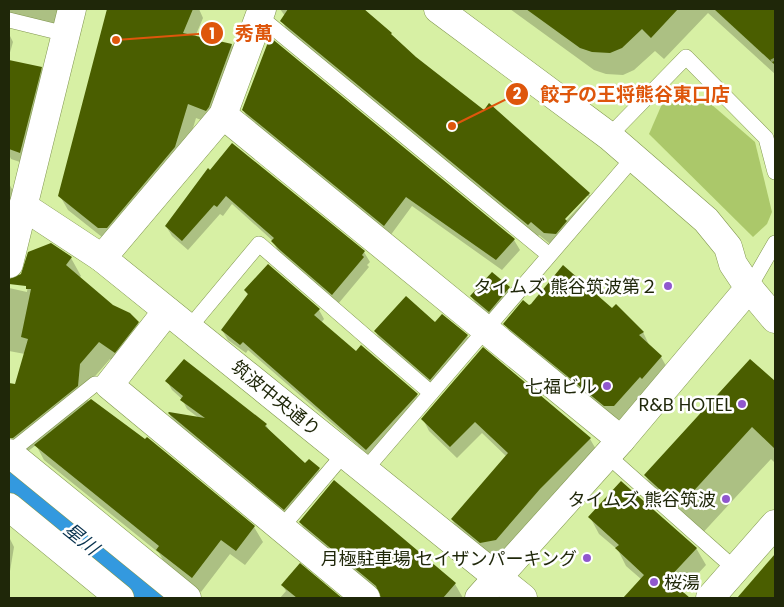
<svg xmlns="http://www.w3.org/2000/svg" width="784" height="607" viewBox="0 0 784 607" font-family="Poppins,'Noto Sans JP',sans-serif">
<rect width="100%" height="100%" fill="#d7f0a4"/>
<path fill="#abc86a" d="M 684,91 L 704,98 L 755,142 L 772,212 L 767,224 L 753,237 L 649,134 L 662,104 Z"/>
<g fill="#0003" fill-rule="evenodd">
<path d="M 9,9 L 58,9 L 58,29 L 9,24 Z"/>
<path d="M 108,9 L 199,9 L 203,18 L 195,37 L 232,45 L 240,59 L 214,125 L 196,118 L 183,162 L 107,241 L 68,210 L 60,196 Z"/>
<path d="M 280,9 L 364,9 L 415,58 L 484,112 L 489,105 L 589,194 L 597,208 L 554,247 L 539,235 L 536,238 L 290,35 L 282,21 L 285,16 ZM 586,196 L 589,196 L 562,225 L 560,223 Z"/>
<path d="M 510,9 L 775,9 L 775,74 L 708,13 L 664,59 L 655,51 L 634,70 L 623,75 L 606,74 L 594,70 Z"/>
<path d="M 9,34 L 13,42 L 9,56 Z"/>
<path d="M 9,62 L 41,68 L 47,79 L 26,164 L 11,159 L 9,155 Z"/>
<path d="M 243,110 L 514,240 L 520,250 L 502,270 L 412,206 L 390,236 L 249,120 Z"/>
<path d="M 208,170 L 364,252 L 370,262 L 367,265 L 369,267 L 338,304 L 287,260 L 278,251 L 273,241 L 232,204 L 223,216 L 220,214 L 188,250 L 172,236 L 166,226 Z"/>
<path d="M 9,184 L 20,202 L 9,231 Z"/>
<path d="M 32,252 L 71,258 L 81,276 L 79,278 L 112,306 L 138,323 L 148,341 L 125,370 L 110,359 L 90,382 L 88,404 L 254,527 L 263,542 L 245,565 L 230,554 L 201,592 L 166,565 L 159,553 L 44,460 L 36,445 L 27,452 L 9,437 L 9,384 L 16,386 L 25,354 L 9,351 L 9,288 L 27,292 Z"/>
<path d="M 509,288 L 513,296 L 494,319 L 476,304 L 471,296 Z"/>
<path d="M 245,290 L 319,310 L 324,319 L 321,323 L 356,352 L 417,395 L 422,404 L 372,458 L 248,350 L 246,353 L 228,340 L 222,330 L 248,295 Z"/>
<path d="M 616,306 L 643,332 L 650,347 L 661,357 L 669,371 L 621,419 L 613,419 L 513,337 L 505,324 L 529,307 L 612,310 Z"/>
<path d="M 442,316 L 467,336 L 474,348 L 437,391 L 382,343 L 375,331 L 435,324 Z"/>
<path d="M 483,349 L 590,439 L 597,451 L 547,501 L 503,552 L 488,554 L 459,531 L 452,520 L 507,457 L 482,433 L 457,458 L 429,431 L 423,419 Z"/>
<path d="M 184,360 L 266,425 L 271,433 L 305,465 L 319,469 L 324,478 L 290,518 L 175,423 L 169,414 L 199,418 L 187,409 L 182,399 L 172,390 L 167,381 Z"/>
<path d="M 750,360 L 775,383 L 775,463 L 771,459 L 698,538 L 664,507 L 645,475 Z"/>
<path d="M 590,517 L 696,548 L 706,565 L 681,592 L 688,598 L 624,598 L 641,579 L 626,566 L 618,550 L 599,534 Z"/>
<path d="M 300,522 L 455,584 L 463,598 L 382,598 L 309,537 Z"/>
<path d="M 9,537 L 14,547 L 9,577 Z"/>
<path d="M 775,556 L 775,598 L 750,598 L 746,590 Z"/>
<path d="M 300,565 L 340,598 L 280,598 L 286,591 L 283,586 Z"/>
</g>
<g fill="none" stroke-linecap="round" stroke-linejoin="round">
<path stroke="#3399df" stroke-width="55" d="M 9,480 L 152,598"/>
</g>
<g fill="#4a5e00">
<path d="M 107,9 L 193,9 L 183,33 L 232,44 L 209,107 L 206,111 L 188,104 L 175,147 L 107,228 L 98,228 L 58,196 Z"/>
<path d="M 288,9 L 364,9 L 392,33 L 391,34 L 416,57 L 484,110 L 489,103 L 590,193 L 565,219 L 567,221 L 556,234 L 544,233 L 531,222 L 528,225 L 280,21 Z"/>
<path d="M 526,9 L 678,9 L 651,38 L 642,29 L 622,48 L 610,53 L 592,52 L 580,48 Z"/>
<path d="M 714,9 L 775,9 L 775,65 Z"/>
<path d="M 270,37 L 515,239 L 496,260 L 406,197 L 384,226 L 242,110 Z"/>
<path d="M 9,60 L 42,67 L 20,153 L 9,149 Z"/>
<path d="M 232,143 L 365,251 L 362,255 L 364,257 L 332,295 L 280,250 L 271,241 L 274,238 L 226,196 L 217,207 L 214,205 L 182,241 L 165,226 L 208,168 L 210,170 Z"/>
<path d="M 51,243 L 72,257 L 66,265 L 113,305 L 130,313 L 139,322 L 115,353 L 99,342 L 80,364 L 78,386 L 13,438 L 9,438 L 9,383 L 15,384 L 28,339 L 21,337 L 31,289 L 26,289 L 26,286 L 9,284 L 9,279 L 21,274 L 28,252 Z"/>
<path d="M 268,264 L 320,309 L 314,315 L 356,351 L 361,345 L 418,394 L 366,450 L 243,342 L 240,345 L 221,330 L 248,294 L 244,290 Z"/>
<path d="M 563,265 L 612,308 L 616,304 L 644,332 L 639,335 L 662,356 L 642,379 L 640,377 L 614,406 L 604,406 L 503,324 L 523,300 L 529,305 L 531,304 Z"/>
<path d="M 492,272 L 510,287 L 489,312 L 470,296 Z"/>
<path d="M 406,296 L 435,322 L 442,314 L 468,335 L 430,380 L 374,331 Z"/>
<path d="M 483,347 L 591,438 L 540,489 L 496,540 L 480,543 L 451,519 L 508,453 L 475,422 L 450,447 L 421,419 Z"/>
<path d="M 184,359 L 267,424 L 265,426 L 305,463 L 309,459 L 320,468 L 284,510 L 168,413 L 169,412 L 205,418 L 180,400 L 183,396 L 165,381 Z"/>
<path d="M 750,359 L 775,381 L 775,449 L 752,427 L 679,507 L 644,475 Z"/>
<path d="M 91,399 L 145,439 L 147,437 L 255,526 L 236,551 L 221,540 L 192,578 L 156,550 L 159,546 L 34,445 Z"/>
<path d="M 334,480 L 456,583 L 443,598 L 381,598 L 376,586 L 299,522 Z"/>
<path d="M 621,481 L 697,548 L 668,579 L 690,598 L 623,598 L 644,575 L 615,548 L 619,545 L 588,517 Z"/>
<path d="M 775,554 L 775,598 L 737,598 Z"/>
<path d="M 300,563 L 342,598 L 297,598 L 281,585 Z"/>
</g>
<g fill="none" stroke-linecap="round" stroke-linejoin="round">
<g stroke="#80964e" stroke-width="16">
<g id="service">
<path d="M 259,16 L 549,255"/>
<path d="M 9,20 L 66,34"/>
<path d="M 609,136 L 686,57 L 766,138 L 775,172"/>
<path d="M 749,288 L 775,243"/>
<path d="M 189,328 L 259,244 L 431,393"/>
<path d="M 9,453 L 95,384 L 109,385"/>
<path d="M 607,455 L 735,569"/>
<path d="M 365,470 L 634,157"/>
<path d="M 281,528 L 344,454"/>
</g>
</g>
<g stroke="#80964e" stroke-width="29">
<g id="minor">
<path d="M 223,115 L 621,440"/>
<path d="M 23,206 L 102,258 L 523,598"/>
<path d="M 102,258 L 223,115 L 262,9"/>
<path d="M 9,264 L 72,9"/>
<path d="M 749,288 L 775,319"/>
<path d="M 167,311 L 109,385 L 366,598"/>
<path d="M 9,453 L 187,598"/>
<path d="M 9,507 L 120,598"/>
<path d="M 710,598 L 775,524"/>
</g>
</g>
<g stroke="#80964e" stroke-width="29">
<path id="tertiary" d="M 438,9 L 609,136 L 706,220 L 728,247 L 733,264 L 749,288 L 621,440 L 479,598"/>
</g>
<path stroke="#90a268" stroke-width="3" stroke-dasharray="5 2.5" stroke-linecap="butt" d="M 771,61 L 775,59"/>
<use href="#service" stroke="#fff" stroke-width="15"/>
<use href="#minor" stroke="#fff" stroke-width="28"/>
<use href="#tertiary" stroke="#fff" stroke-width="28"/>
</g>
<g fill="#9057ce" stroke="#fff" stroke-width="2">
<circle cx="668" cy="286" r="5"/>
<circle cx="607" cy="386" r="5"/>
<circle cx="742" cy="404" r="5"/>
<circle cx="726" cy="499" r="5"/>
<circle cx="587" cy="558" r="5"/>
<circle cx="654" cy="582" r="5"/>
</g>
<g text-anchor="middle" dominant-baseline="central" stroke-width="5" stroke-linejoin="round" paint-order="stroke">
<g font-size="18" fill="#1f2709" stroke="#fff" text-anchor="end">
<text x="658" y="286">タイムズ 熊谷筑波第２</text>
<text x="597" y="386">七福ビル</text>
<text x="732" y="404">R&amp;B HOTEL</text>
<text x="716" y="499">タイムズ 熊谷筑波</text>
<text x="577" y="558">月極駐車場 セイザンパーキング</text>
<text x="664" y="582" text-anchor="start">桜湯</text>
</g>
<g font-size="18" fill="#1f2709" stroke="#fff">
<text transform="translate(276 398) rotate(39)">筑波中央通り</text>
</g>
<g font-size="19" font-style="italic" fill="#07314d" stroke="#fff">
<text transform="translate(81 539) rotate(39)">星川</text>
</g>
</g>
<path fill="none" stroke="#de560c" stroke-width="2" d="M116 40L212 33M452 126L517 94"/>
<g fill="#de560c" stroke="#fff" stroke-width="2">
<circle cx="116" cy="40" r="5"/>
<circle cx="452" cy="126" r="5"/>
<circle cx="212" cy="33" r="12"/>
<circle cx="517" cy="94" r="12"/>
</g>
<g font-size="15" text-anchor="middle" font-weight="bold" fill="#fff">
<text x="212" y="39">1</text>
<text x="517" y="99">2</text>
</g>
<g font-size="19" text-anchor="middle" font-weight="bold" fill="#de560c" stroke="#fff" stroke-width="5" stroke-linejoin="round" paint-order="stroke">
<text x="254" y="40">秀萬</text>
<text x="635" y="101">餃子の王将熊谷東口店</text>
</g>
<rect width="784" height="607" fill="none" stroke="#1f2709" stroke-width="20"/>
</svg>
